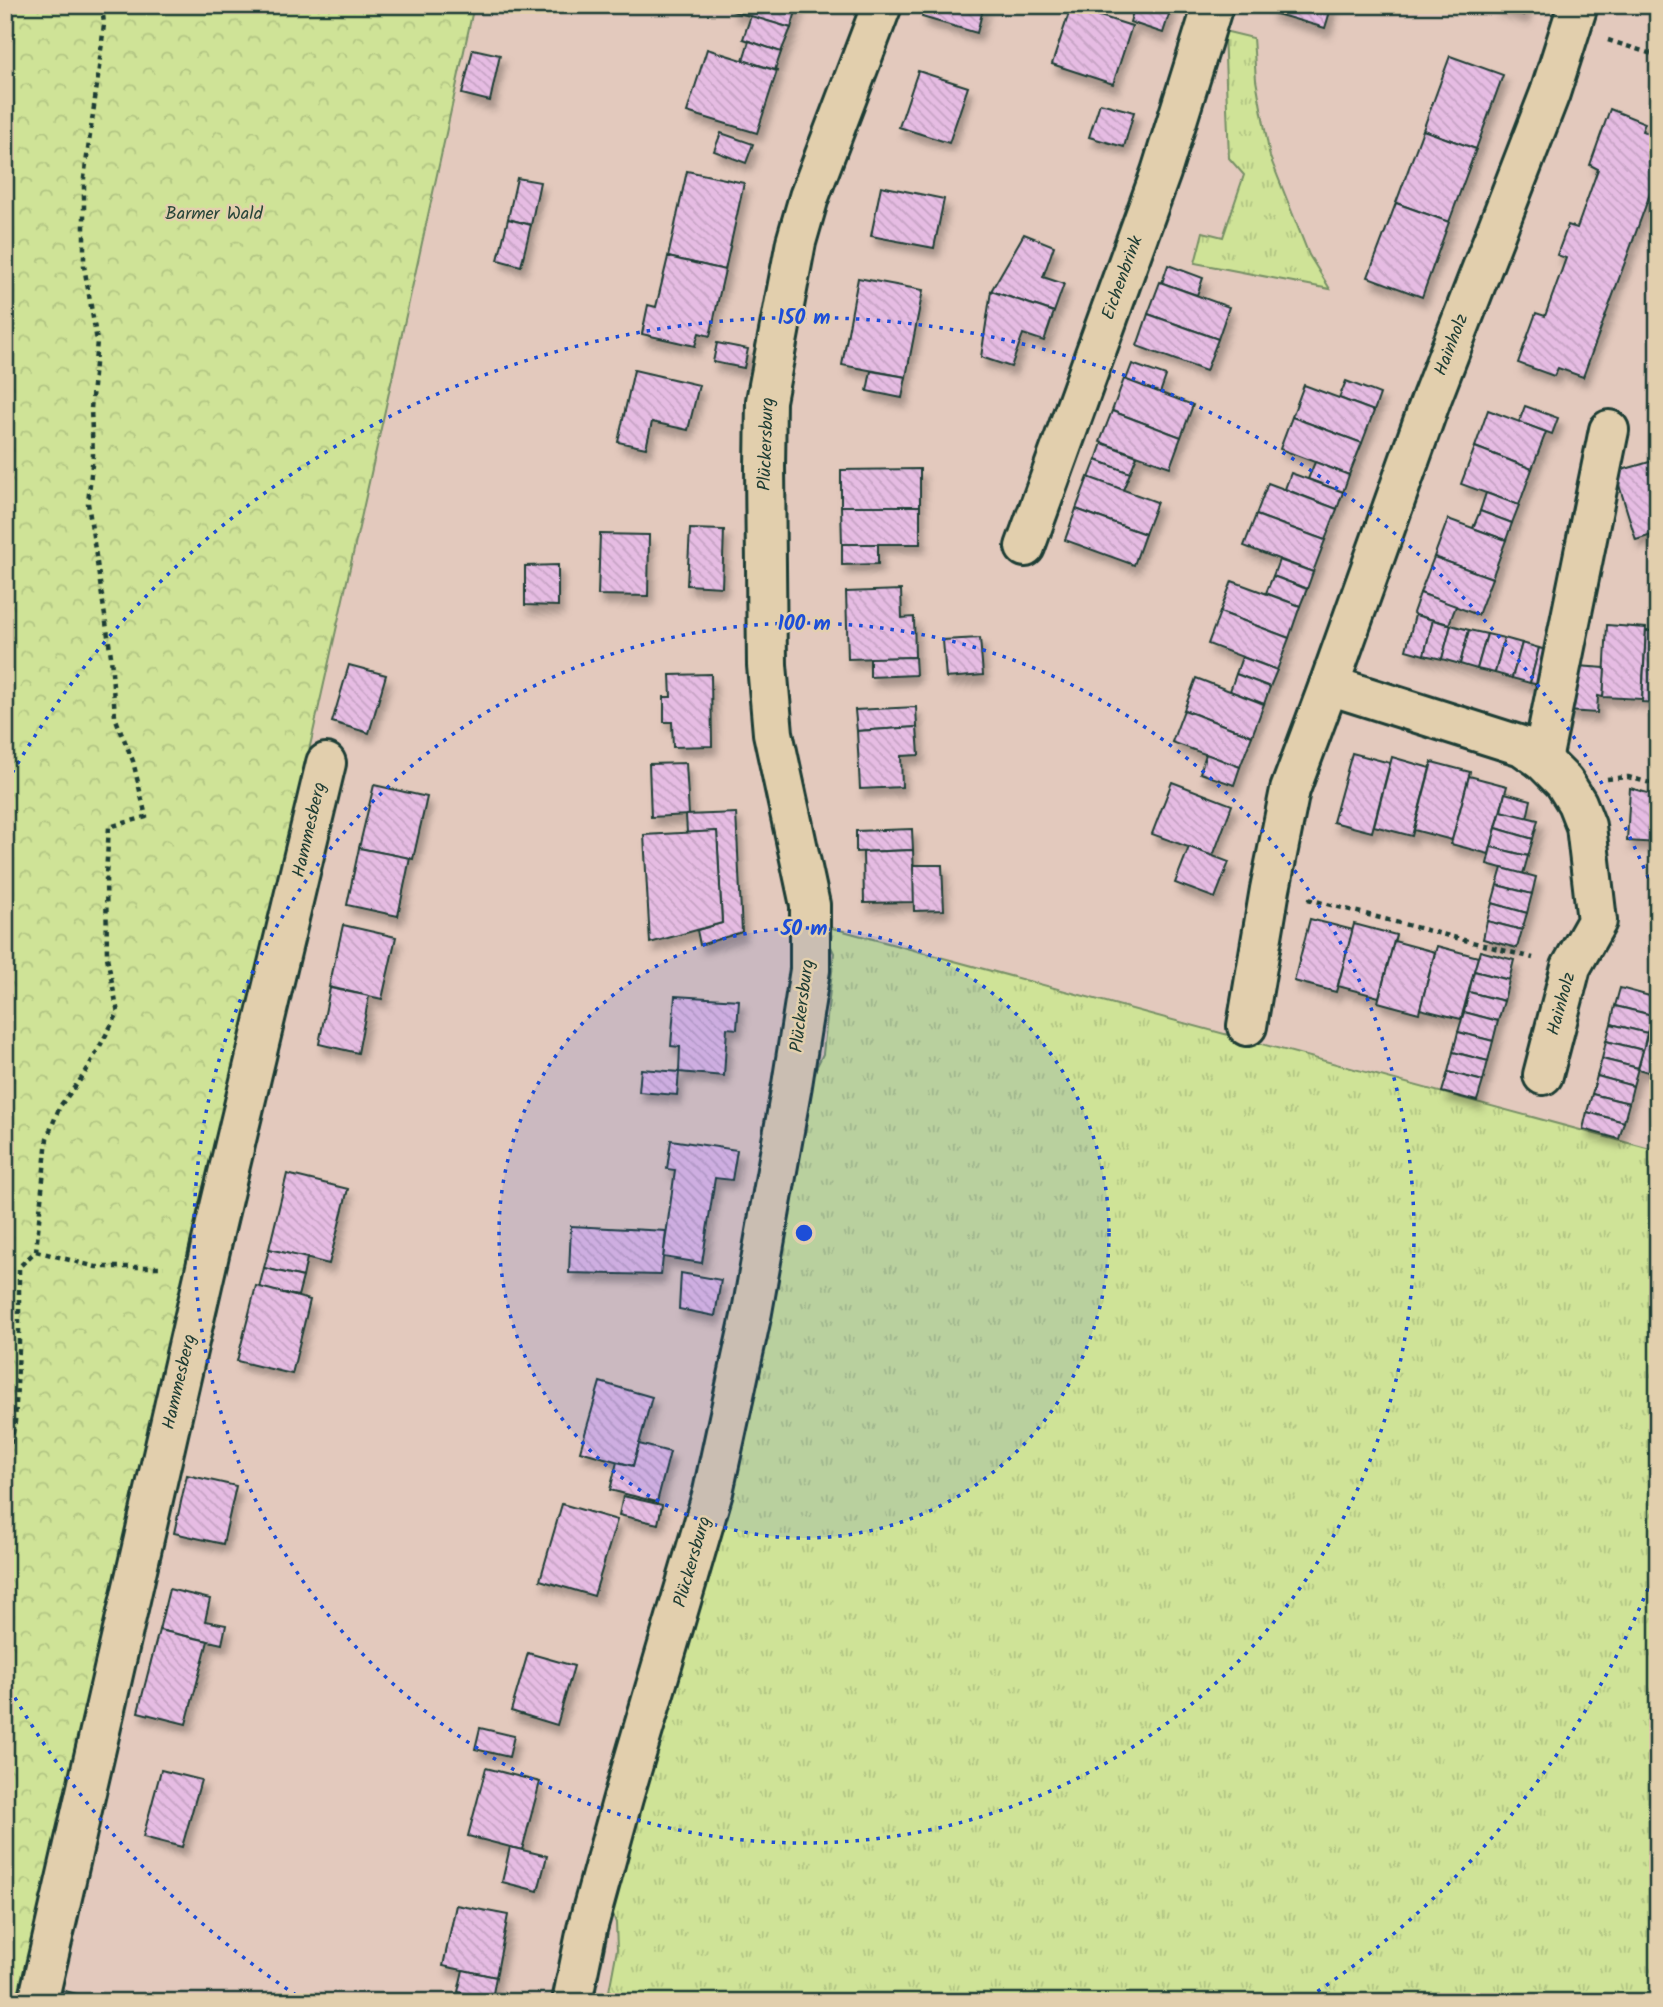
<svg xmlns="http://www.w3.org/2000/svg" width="1663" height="2007" viewBox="0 0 1663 2007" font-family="Kalam,sans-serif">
<defs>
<pattern id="grass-tufts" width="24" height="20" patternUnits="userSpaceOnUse" patternTransform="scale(1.75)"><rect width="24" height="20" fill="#cfe397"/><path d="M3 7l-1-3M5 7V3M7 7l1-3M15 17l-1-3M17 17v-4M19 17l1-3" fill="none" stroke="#b1c483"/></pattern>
<pattern id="forest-crowns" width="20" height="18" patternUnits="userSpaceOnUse" patternTransform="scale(1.75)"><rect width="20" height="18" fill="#cfe397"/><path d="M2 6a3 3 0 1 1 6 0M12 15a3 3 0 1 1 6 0" fill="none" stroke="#b1c483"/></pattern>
<pattern id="building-back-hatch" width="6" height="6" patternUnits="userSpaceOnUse" patternTransform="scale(1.75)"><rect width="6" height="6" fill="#e6bce3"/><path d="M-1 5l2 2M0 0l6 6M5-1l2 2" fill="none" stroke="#c5a2c3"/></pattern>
<filter id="shadow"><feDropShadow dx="4.5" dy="8" stdDeviation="3.5" flood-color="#0004"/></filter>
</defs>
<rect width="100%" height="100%" fill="#e3c9bd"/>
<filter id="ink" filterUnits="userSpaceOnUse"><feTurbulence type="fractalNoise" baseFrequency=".0143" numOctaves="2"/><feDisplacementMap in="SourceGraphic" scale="14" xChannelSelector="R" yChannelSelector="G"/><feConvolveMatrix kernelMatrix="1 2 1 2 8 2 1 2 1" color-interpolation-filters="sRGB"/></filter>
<g filter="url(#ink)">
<g fill="url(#grass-tufts)" stroke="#779066" stroke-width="2">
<path d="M 1224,31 L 1253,38 L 1256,80 L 1270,157 L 1309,255 L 1330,289 L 1195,263 L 1203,232 L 1223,237 L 1244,175 L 1229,158 Z"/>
<path d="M 821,925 L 1658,1151 L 1658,2002 L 607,2002 L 617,1949 L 616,1923 L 607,1895 L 803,1094 L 823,1054 L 834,953 Z"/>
</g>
<path fill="url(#forest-crowns)" stroke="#779066" stroke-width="2" d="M 5,5 L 474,5 C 329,672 177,1338 20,2002 L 5,2002 Z"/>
<g fill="url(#building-back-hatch)" stroke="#1f3d34" stroke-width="2" filter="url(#shadow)">
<path d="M 734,5 L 798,5 L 791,28 L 732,11 Z"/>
<path d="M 925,5 L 984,5 L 977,33 L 922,17 Z"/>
<path d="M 1135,5 L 1172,5 L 1163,33 L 1130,22 Z"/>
<path d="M 1272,5 L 1332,5 L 1325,28 L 1270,12 Z"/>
<path d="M 1491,5 L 1527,5 L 1524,15 Z"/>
<path d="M 1071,7 L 1132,26 L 1113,84 L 1052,64 Z"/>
<path d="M 751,16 L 791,28 L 781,52 L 743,39 Z"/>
<path d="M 749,41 L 781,52 L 775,70 L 743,60 Z"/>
<path d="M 473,49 L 500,55 L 490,101 L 462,94 Z"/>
<path d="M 707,49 L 777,71 L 757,133 L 687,112 Z"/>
<path d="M 1450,56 L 1503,75 L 1476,149 L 1423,130 Z"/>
<path d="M 918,71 L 968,87 L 949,143 L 899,127 Z"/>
<path d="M 1100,103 L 1134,112 L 1124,147 L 1089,137 Z"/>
<path d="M 1610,109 L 1645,123 L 1642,131 L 1658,137 L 1658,172 L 1583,377 L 1558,368 L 1554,376 L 1518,363 L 1536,313 L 1545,316 L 1566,258 L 1557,255 L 1568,225 L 1577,228 L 1598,169 L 1590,165 Z"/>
<path d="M 1423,130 L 1476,149 L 1449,222 L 1396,203 Z"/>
<path d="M 721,133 L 753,144 L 746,163 L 714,151 Z"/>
<path d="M 687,171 L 744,183 L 725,270 L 668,257 Z"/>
<path d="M 517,178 L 540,182 L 531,225 L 508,219 Z"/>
<path d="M 881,186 L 944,199 L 934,248 L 871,236 Z"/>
<path d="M 1396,203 L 1449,222 L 1422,297 L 1368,277 Z"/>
<path d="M 508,219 L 531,225 L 521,266 L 498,260 Z"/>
<path d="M 1024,234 L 1054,246 L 1043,277 L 1064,284 L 1054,312 L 991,291 Z"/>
<path d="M 668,257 L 725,270 L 710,336 L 699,333 L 695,346 L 642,334 L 648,305 L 656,307 Z"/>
<path d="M 1168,265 L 1203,278 L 1197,295 L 1162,283 Z"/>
<path d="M 858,278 L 923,290 L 906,377 L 842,365 Z"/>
<path d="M 1160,282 L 1229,307 L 1218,339 L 1148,314 Z"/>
<path d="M 991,291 L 1054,312 L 1044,341 L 1023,334 L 1011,367 L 981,357 Z"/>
<path d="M 1148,314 L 1218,339 L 1206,371 L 1137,346 Z"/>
<path d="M 717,343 L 748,349 L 744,368 L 713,362 Z"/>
<path d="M 1132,364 L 1166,376 L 1160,393 L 1126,380 Z"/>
<path d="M 634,370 L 699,385 L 688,430 L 652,422 L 646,448 L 618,442 Z"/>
<path d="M 871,371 L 906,377 L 902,398 L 867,391 Z"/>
<path d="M 1124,379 L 1193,405 L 1181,437 L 1112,411 Z"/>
<path d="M 1346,381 L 1380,394 L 1374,411 L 1339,398 Z"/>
<path d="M 1304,385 L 1374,411 L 1362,443 L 1292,417 Z"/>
<path d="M 1525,406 L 1558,418 L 1552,434 L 1519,422 Z"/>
<path d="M 1488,410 L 1546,432 L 1532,469 L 1475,447 Z"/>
<path d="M 1112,411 L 1181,437 L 1170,467 L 1100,442 Z"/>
<path d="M 1292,417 L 1362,443 L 1349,475 L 1280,449 Z"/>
<path d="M 1102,443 L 1137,456 L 1130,473 L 1096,460 Z"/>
<path d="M 1475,447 L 1532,469 L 1519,505 L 1461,484 Z"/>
<path d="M 1096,460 L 1130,473 L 1123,490 L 1089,478 Z"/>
<path d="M 1653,461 L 1658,475 L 1658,533 L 1636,540 L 1615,472 Z"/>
<path d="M 1315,462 L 1349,475 L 1343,492 L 1308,479 Z"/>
<path d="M 920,469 L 920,506 L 841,506 L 841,470 Z"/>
<path d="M 1291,473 L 1343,492 L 1337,509 L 1285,489 Z"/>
<path d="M 1088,477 L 1157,502 L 1145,534 L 1076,509 Z"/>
<path d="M 1268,483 L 1337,509 L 1325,540 L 1256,515 Z"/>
<path d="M 1486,493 L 1519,505 L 1512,523 L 1480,511 Z"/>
<path d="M 841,506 L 920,506 L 920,544 L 842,544 Z"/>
<path d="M 1076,509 L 1145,534 L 1134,565 L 1065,540 Z"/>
<path d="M 1480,511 L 1512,523 L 1506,540 L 1473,528 Z"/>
<path d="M 1256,515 L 1325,540 L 1313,572 L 1244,546 Z"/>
<path d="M 1448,519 L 1506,540 L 1492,578 L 1434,557 Z"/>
<path d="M 690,529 L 724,530 L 722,587 L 687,585 Z"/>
<path d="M 600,534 L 649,535 L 648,596 L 598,595 Z"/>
<path d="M 842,544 L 878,544 L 878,564 L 842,565 Z"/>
<path d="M 1434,557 L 1492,578 L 1478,615 L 1420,593 Z"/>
<path d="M 1279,560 L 1313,572 L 1307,589 L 1273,576 Z"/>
<path d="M 558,565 L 558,606 L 525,605 L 525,566 Z"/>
<path d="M 1273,576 L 1307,589 L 1300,606 L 1266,593 Z"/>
<path d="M 1232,581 L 1300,606 L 1289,638 L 1220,612 Z"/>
<path d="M 901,590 L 902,618 L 914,617 L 915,657 L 848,659 L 846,592 Z"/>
<path d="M 1420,593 L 1456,606 L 1449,624 L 1415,615 L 1413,613 Z"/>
<path d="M 1220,612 L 1289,638 L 1277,670 L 1208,644 Z"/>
<path d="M 1415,615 L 1433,620 L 1424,655 L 1406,650 Z"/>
<path d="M 1433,620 L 1451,625 L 1442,659 L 1424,655 Z"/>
<path d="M 1451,625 L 1469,630 L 1460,664 L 1442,659 Z"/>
<path d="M 1607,625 L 1646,628 L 1642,699 L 1603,697 Z"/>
<path d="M 1469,630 L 1487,634 L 1477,669 L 1460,664 Z"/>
<path d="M 1646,631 L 1658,631 L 1658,703 L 1642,702 Z"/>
<path d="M 1487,634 L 1504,638 L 1495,673 L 1477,669 Z"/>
<path d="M 980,638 L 983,675 L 946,678 L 943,640 Z"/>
<path d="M 1504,638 L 1522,643 L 1512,678 L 1495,673 Z"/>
<path d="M 1522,643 L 1539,648 L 1530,683 L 1512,678 Z"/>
<path d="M 1539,648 L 1557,653 L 1548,687 L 1530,683 Z"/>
<path d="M 915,657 L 916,675 L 870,677 L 870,658 Z"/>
<path d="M 1242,657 L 1277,670 L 1270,687 L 1236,674 Z"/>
<path d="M 349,665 L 386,675 L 369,733 L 332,722 Z"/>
<path d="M 1577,666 L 1605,668 L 1603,697 L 1598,696 L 1597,713 L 1567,711 Z"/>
<path d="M 711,674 L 712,746 L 673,747 L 672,722 L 664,722 L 664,697 L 671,697 L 670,675 Z"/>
<path d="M 1236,674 L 1270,687 L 1264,704 L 1230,691 Z"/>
<path d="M 1196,678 L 1264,704 L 1252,736 L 1184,710 Z"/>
<path d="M 916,707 L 917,727 L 857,731 L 855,710 Z"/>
<path d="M 1184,710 L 1252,736 L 1240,767 L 1172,742 Z"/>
<path d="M 917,727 L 919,755 L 901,756 L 902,787 L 860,789 L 857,731 Z"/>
<path d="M 1352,753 L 1390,763 L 1372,832 L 1333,822 Z"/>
<path d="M 1206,754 L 1240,767 L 1234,785 L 1200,773 Z"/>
<path d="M 1392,757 L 1430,768 L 1412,836 L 1374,826 Z"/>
<path d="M 1432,762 L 1470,772 L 1452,840 L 1414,830 Z"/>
<path d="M 686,763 L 689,815 L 651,817 L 649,764 Z"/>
<path d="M 1469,776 L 1507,786 L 1489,854 L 1451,844 Z"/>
<path d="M 1172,782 L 1232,805 L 1213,856 L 1152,834 Z"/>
<path d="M 374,785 L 427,797 L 413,859 L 359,848 Z"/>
<path d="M 1630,788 L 1658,796 L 1658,843 L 1627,841 Z"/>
<path d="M 1505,793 L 1531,800 L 1527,818 L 1501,811 Z"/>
<path d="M 1501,811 L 1538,820 L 1533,839 L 1496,828 Z"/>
<path d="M 736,813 L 742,932 L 700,945 L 697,930 L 722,923 L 717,831 L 687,833 L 686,815 Z"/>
<path d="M 1496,828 L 1533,839 L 1528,856 L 1491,847 Z"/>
<path d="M 912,829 L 913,850 L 856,852 L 856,831 Z"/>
<path d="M 717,831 L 722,923 L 650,943 L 644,835 Z"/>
<path d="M 1189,847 L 1229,862 L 1215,898 L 1175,883 Z"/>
<path d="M 1491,847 L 1528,856 L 1523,874 L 1487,864 Z"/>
<path d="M 359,848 L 410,858 L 398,916 L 347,905 Z"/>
<path d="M 913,850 L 915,902 L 864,903 L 863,852 Z"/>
<path d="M 913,865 L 942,865 L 944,910 L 914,911 Z"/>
<path d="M 1502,868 L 1536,877 L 1532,894 L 1497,885 Z"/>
<path d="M 1497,885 L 1532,894 L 1527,913 L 1492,903 Z"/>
<path d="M 1492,903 L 1527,913 L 1522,930 L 1487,921 Z"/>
<path d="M 1310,919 L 1353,930 L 1336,992 L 1294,981 Z"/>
<path d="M 1487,921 L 1522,930 L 1517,948 L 1483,939 Z"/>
<path d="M 1354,924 L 1396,935 L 1379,997 L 1338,986 Z"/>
<path d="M 343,925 L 396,937 L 382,999 L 329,987 Z"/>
<path d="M 1394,941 L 1435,952 L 1419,1013 L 1378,1002 Z"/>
<path d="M 1437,946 L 1478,957 L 1461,1019 L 1420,1009 Z"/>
<path d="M 1480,951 L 1514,960 L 1509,980 L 1474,971 Z"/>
<path d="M 1474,971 L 1509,980 L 1504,1001 L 1469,992 Z"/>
<path d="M 330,988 L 369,996 L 358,1053 L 319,1044 Z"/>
<path d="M 1620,988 L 1657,998 L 1652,1015 L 1615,1006 Z"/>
<path d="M 1469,992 L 1504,1001 L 1498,1021 L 1464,1012 Z"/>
<path d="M 675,996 L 739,1000 L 737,1029 L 727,1028 L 724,1076 L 679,1072 L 680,1047 L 671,1046 Z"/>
<path d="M 1657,998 L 1658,998 L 1658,1075 L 1638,1069 Z"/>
<path d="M 1615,1006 L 1652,1015 L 1647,1033 L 1611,1024 Z"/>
<path d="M 1464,1012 L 1498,1021 L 1493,1041 L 1458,1032 Z"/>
<path d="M 1611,1024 L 1647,1033 L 1643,1050 L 1606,1041 Z"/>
<path d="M 1458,1032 L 1493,1041 L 1488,1061 L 1453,1052 Z"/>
<path d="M 1606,1041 L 1643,1050 L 1638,1068 L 1602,1059 Z"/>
<path d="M 1453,1052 L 1488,1061 L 1483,1081 L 1448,1072 Z"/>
<path d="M 1602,1059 L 1638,1068 L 1633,1086 L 1597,1076 Z"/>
<path d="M 641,1069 L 679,1072 L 677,1095 L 639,1092 Z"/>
<path d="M 1448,1072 L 1483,1081 L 1477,1101 L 1442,1092 Z"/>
<path d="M 1597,1076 L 1633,1086 L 1629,1103 L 1592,1094 Z"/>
<path d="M 1592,1094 L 1629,1103 L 1624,1122 L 1587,1112 Z"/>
<path d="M 1587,1112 L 1624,1122 L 1619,1139 L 1583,1129 Z"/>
<path d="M 671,1140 L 737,1150 L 732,1180 L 715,1178 L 702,1263 L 663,1257 L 675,1170 L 667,1169 Z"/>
<path d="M 287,1174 L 348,1189 L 329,1264 L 269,1249 Z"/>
<path d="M 571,1226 L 666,1231 L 661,1275 L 569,1273 Z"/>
<path d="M 269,1249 L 307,1258 L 303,1277 L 264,1268 Z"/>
<path d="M 264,1268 L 303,1277 L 298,1296 L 259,1288 Z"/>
<path d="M 681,1273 L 721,1280 L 715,1316 L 679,1309 Z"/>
<path d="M 256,1286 L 310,1300 L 292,1374 L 237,1361 Z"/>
<path d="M 600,1382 L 652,1397 L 633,1466 L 580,1451 Z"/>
<path d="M 639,1444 L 670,1452 L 657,1502 L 610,1490 L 617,1462 L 633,1466 Z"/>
<path d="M 187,1475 L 236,1486 L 223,1544 L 174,1533 Z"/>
<path d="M 623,1496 L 662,1505 L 658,1524 L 619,1515 Z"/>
<path d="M 562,1504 L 617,1520 L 594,1596 L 540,1580 Z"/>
<path d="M 169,1589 L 210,1599 L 205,1621 L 226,1625 L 222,1644 L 159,1630 Z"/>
<path d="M 159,1630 L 208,1641 L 186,1724 L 138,1712 Z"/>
<path d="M 528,1653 L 574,1666 L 557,1725 L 511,1711 Z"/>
<path d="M 480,1728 L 514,1736 L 509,1757 L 475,1749 Z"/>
<path d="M 486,1768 L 540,1782 L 522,1850 L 468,1836 Z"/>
<path d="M 161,1770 L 201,1780 L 182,1847 L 143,1837 Z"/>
<path d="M 510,1847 L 547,1856 L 538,1891 L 502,1882 Z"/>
<path d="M 456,1905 L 508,1915 L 496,1977 L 443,1966 Z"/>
<path d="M 463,1970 L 496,1977 L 492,1999 L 458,1992 Z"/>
<path d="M 61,1990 L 108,2002 L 58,2002 Z"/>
</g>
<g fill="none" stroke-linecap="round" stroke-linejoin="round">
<g stroke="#1f3d34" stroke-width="44">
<g id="minor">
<path d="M 1025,547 L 1161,172 L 1213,5"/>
<path d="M 1542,760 L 1609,430"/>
<path d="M 1247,1026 L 1270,889 L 1290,790 L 1329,685"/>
<path d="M 1543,1075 L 1571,967 L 1597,921 L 1586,826 L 1577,803 L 1564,782 L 1542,760 L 1522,746 L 1329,685 L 1432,397 L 1550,93 L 1578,5"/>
<path d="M 38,2002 L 215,1228 L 326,763"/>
<path d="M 572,2002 L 587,1929 L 623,1798 L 713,1492 L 752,1312 L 792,1085 L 810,970 L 810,905 L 773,733 L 767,665 L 765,467 L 766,401 L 796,242 L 809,197 L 882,5"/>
</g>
</g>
<g stroke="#1f3d34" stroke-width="4.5" stroke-dasharray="5 5" stroke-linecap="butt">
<path d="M 1608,40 L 1658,56"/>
<path d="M 1607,779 L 1628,777 L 1658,785"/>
<path d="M 1308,899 L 1533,958"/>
<path d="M 36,1251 L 96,1267 L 164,1267"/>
<path d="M 5,1473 L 15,1422 L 19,1349 L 19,1267 L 36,1251 L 47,1138 L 60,1106 L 84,1075 L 118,1013 L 107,957 L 106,875 L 109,827 L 146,817 L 133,761 L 115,717 L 111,656 L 88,503 L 93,455 L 91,409 L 97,341 L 84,266 L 84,178 L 97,85 L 104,24 L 102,5"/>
</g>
<use href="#minor" stroke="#e2cfad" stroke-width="38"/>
</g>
</g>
<circle cx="804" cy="1233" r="305" fill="#1d4ed8" fill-opacity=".12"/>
<g fill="none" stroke="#1d4ed8" stroke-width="3.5" stroke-dasharray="3.5 7">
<circle cx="804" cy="1233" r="305"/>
<circle cx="804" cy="1233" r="610"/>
<path d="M1656 1569A916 916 0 0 1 1303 2001M305 2001A916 916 0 0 1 7 1684M7 782A916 916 0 0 1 1656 897"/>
</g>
<g text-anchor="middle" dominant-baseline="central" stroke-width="5" stroke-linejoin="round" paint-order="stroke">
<g font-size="18" fill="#284539" stroke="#e2cfad">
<text x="214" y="214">Barmer Wald</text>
</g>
<g font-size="18" fill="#1f3d34" stroke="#e2cfad">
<text transform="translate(1123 278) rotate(-70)">Eichenbrink</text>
<text transform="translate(1452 345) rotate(-69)">Hainholz</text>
<text transform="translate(767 444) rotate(-88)">Plückersburg</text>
<text transform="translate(310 830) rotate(-77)">Hammesberg</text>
<text transform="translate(1562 1004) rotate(-75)">Hainholz</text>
<text transform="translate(803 1006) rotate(-83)">Plückersburg</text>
<text transform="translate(180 1382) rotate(-77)">Hammesberg</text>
<text transform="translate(693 1562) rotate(-74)">Plückersburg</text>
</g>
</g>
<circle cx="804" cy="1233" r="10" fill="#1d4ed8" stroke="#e2cfad" stroke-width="3.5"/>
<g font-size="21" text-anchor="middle" font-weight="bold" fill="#1d4ed8" stroke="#e2cfad" stroke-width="5" stroke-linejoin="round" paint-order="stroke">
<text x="804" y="324">150 m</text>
<text x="804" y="630">100 m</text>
<text x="804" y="935">50 m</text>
</g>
<rect width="1663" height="2007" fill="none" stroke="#e2cfad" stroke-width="28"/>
<rect x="14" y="14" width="1635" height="1979" fill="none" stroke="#1f3d34" stroke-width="2.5" filter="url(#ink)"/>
</svg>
